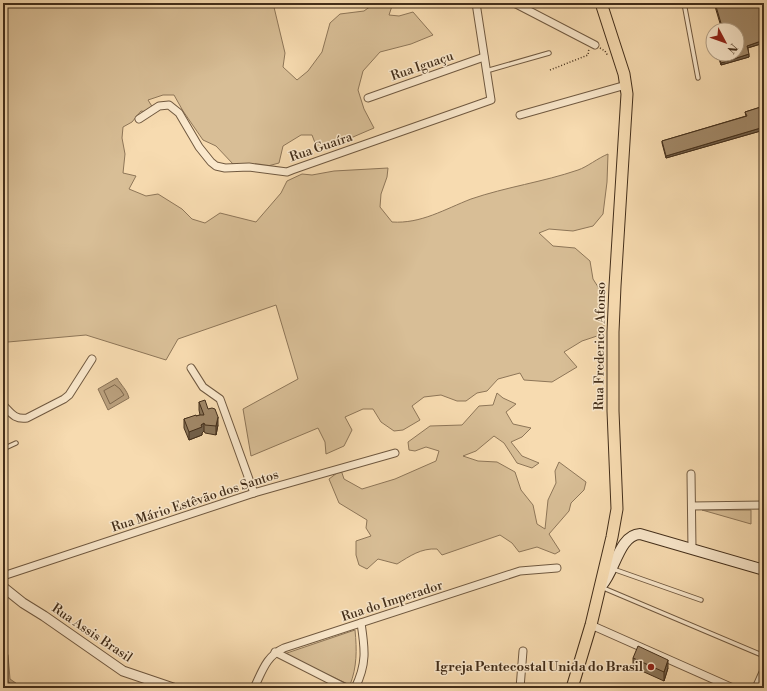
<svg xmlns="http://www.w3.org/2000/svg" width="767" height="691" viewBox="0 0 767 691" font-family="'Libre Bodoni',serif">
<rect width="100%" height="100%" fill="#f7dbb0"/>
<filter id="stains"><feTurbulence type="fractalNoise" baseFrequency=".005" numOctaves="4"/><feColorMatrix values="0 0 0 0 .2 0 0 0 0 .09 0 0 0 0 .02 0 0 0 .5 -.17"/></filter>
<radialGradient id="worn" r=".72"><stop offset=".6" stop-color="#630" stop-opacity="0"/><stop offset="1" stop-color="#630" stop-opacity=".3"/></radialGradient>
<g fill="#d8be96" stroke="#8e7658">
<path d="M 3,3 L 273,3 L 285,53 L 283,67 L 297,80 L 308,71 L 322,52 L 330,23 L 340,14 L 364,11 L 375,3 L 393,3 L 389,15 L 399,16 L 413,12 L 433,35 L 411,44 L 380,52 L 363,71 L 358,90 L 364,109 L 374,128 L 346,140 L 317,148 L 312,135 L 301,135 L 283,146 L 279,163 L 264,167 L 233,164 L 216,146 L 203,140 L 183,111 L 174,95 L 163,95 L 148,100 L 153,108 L 147,112 L 141,111 L 132,122 L 123,127 L 122,138 L 125,154 L 123,173 L 136,176 L 129,189 L 146,196 L 158,194 L 182,209 L 192,219 L 205,223 L 220,213 L 256,222 L 281,193 L 287,181 L 302,174 L 312,175 L 334,171 L 388,168 L 387,177 L 381,194 L 380,207 L 392,222 C 421,224 445,209 471,199 C 506,187 543,182 578,170 C 587,167 598,158 608,154 L 607,182 L 603,214 L 593,226 L 573,231 L 549,229 L 539,233 L 553,246 L 575,248 L 590,261 L 593,279 L 600,290 L 605,317 L 603,334 L 582,341 L 564,352 L 577,367 L 552,382 L 524,380 L 520,373 L 498,379 L 487,391 L 477,393 L 466,401 L 457,401 L 441,395 L 424,397 L 412,406 L 420,420 L 403,430 L 394,431 L 381,422 L 373,409 L 363,409 L 345,417 L 352,430 L 344,446 L 326,454 L 325,442 L 318,428 L 251,456 L 243,409 L 298,379 L 276,305 L 178,339 L 166,360 L 86,335 L 8,342 L 3,339 Z"/>
<path d="M 497,393 L 503,398 L 516,404 L 506,412 L 513,424 L 531,428 L 522,437 L 511,442 L 522,456 L 539,463 L 532,468 L 517,463 L 504,443 L 494,436 L 476,451 L 463,456 L 478,461 L 497,462 L 515,472 L 521,490 L 533,505 L 537,524 L 545,529 L 548,500 L 556,483 L 555,471 L 559,462 L 586,482 L 584,490 L 571,503 L 569,511 L 549,534 L 560,551 L 555,554 L 537,547 L 519,552 L 512,543 L 500,535 L 442,555 L 437,549 C 421,548 410,556 397,564 L 378,559 L 367,569 L 359,565 L 356,555 L 356,541 L 371,536 L 366,528 L 367,520 L 339,503 L 329,479 L 341,470 L 344,479 L 362,489 L 395,479 L 436,461 L 439,451 L 426,447 L 415,451 L 409,450 L 408,442 L 430,426 L 462,425 L 479,406 L 493,405 Z"/>
<path d="M 702,510 L 751,510 L 751,524 Z"/>
<path d="M 355,630 C 357,650 357,667 350,685 L 284,654 Z"/>
</g>
<g fill="#baa07d" stroke="#8a7255">
<path d="M 117,378 C 121,385 127,390 129,398 L 108,410 L 98,389 Z"/>
<path d="M 3,646 L 8,655 L 10,679 L 23,688 L 3,688 Z"/>
</g>
<g fill="none" stroke-linecap="round" stroke-linejoin="round">
<g stroke="#7e674c" stroke-width="1">
<path d="M 115,385 L 120,389 L 124,395 L 110,404 L 104,391 Z"/>
<path d="M 3,653 C 8,669 0,680 17,688"/>
</g>
<g stroke="#705940" stroke-width="5.5">
<g id="service">
<path d="M 684,3 L 698,78"/>
<path d="M 486,71 L 549,53"/>
<path d="M 3,449 L 16,443"/>
<path d="M 613,569 L 701,600"/>
<path d="M 601,587 L 764,656"/>
</g>
</g>
<g stroke="#705940" stroke-width="9">
<g id="minor">
<path d="M 514,3 L 595,45"/>
<path d="M 368,98 L 484,57"/>
<path d="M 520,115 L 626,85"/>
<path d="M 139,119 L 159,106 L 169,105 L 179,113 L 199,147 L 211,162 L 216,166 L 225,168 L 249,167 L 287,172 L 292,170 L 491,100 L 476,3"/>
<path d="M 191,368 L 203,387 L 220,399 L 254,493"/>
<path d="M 3,405 C 11,413 15,420 27,418 L 64,399 L 69,395 L 92,359"/>
<path d="M 691,474 L 692,548"/>
<path d="M 692,506 L 764,505"/>
<path d="M 3,576 L 254,493 L 395,453"/>
<path d="M 591,625 L 733,688"/>
<path d="M 275,652 L 346,688"/>
<path d="M 254,688 C 262,672 266,656 284,648 L 520,571 L 557,568"/>
<path d="M 355,688 C 367,664 365,649 361,623"/>
<path d="M 520,688 L 523,651"/>
<path d="M 756,688 L 764,670"/>
</g>
</g>
<g stroke="#705940" stroke-width="11">
<path id="tertiary" d="M 3,587 L 23,603 L 44,616 L 123,671 L 173,688"/>
</g>
<g stroke="#432e1a" stroke-width="12">
<path id="secondary" d="M 602,585 C 615,571 619,535 640,534 L 764,570"/>
</g>
<g stroke="#432e1a" stroke-width="13">
<path id="primary" d="M 572,688 L 591,625 L 612,537 L 617,509 L 613,411 L 613,332 L 615,286 L 627,94 L 624,74 L 601,3"/>
</g>
<g stroke="#432e1a" stroke-width="1.5" stroke-dasharray="1 2" stroke-linecap="butt">
<path d="M 600,48 L 605,51 L 608,56"/>
<path d="M 550,70 L 588,55 L 589,48"/>
</g>
<use href="#service" stroke="#fae8cc" stroke-width="3.5"/>
<use href="#minor" stroke="#fae8cc" stroke-width="7"/>
<use href="#tertiary" stroke="#fae8cc" stroke-width="9"/>
<use href="#secondary" stroke="#fae8cc" stroke-width="10"/>
<use href="#primary" stroke="#f7dbb0" stroke-width="11"/>
</g>
<g fill="#8a7559" stroke="#432e1a">
<path d="M 714,3 L 764,3 L 764,43 L 748,48 L 749,57 L 721,65 L 719,59 L 717,59 L 715,54 L 737,54 L 737,30 L 722,30 Z"/>
<path d="M 764,106 L 764,130 L 666,158 L 662,143 L 662,141 L 746,116 L 745,112 Z"/>
<path d="M 199,402 L 218,425 L 216,435 L 205,433 L 204,431 L 202,433 L 202,435 L 189,440 L 184,428 L 184,419 L 200,415 L 199,410 Z"/>
<path d="M 633,658 L 668,668 L 664,681 L 633,667 Z"/>
</g>
<g fill="#715f49" stroke="#432e1a">
<path d="M 764,40 L 764,43 L 747,48 L 747,46 Z"/>
<path d="M 749,54 L 749,57 L 721,65 L 721,63 Z"/>
<path d="M 719,56 L 719,59 L 717,59 L 717,57 Z"/>
<path d="M 764,127 L 764,130 L 666,158 L 666,156 Z"/>
<path d="M 218,417 L 218,425 L 216,435 L 216,426 Z"/>
<path d="M 204,423 L 204,431 L 202,433 L 202,435 L 189,440 L 189,432 Z"/>
<path d="M 668,660 L 668,668 L 664,681 L 664,672 Z"/>
</g>
<g fill="#a18868" stroke="#432e1a">
<path d="M 715,3 L 764,3 L 764,40 L 747,46 L 749,54 L 721,63 L 719,56 L 717,57 L 716,54 L 737,54 L 737,30 L 723,30 Z"/>
<path d="M 713,35 L 713,44 L 711,36 Z"/>
<path d="M 764,106 L 764,127 L 666,156 L 662,141 L 747,116 L 745,112 Z"/>
<path d="M 205,400 L 208,409 L 212,408 L 215,409 L 218,417 L 216,426 L 205,425 L 204,423 L 201,425 L 202,427 L 189,432 L 184,419 L 196,415 L 196,416 L 200,415 L 204,415 L 199,402 Z"/>
<path d="M 638,646 L 668,660 L 664,672 L 633,658 Z"/>
</g>
<circle fill="#8f2418" stroke="#fae8cc" stroke-width="1.5" cx="651" cy="667" r="4"/>
<g text-anchor="middle" dominant-baseline="central" stroke-width="3" stroke-linejoin="round" paint-order="stroke">
<g font-size="13" fill="#432e1a" stroke="#fae8cc">
<text transform="translate(422 66) rotate(-19)">Rua Iguaçu</text>
<text transform="translate(321 147) rotate(-19)">Rua Guaíra</text>
<text transform="translate(600 346) rotate(-89)">Rua Frederico Afonso</text>
<text transform="translate(195 501) rotate(-18)">Rua Mário Estêvão dos Santos</text>
<text transform="translate(392 601) rotate(-18)">Rua do Imperador</text>
<text transform="translate(92 633) rotate(34)">Rua Assis Brasil</text>
</g>
<g font-size="13" font-weight="bold" fill="#432e1a" stroke="#fae8cc" text-anchor="end">
<text x="643" y="667">Igreja Pentecostal Unida do Brasil</text>
</g>
</g>
<rect width="767" height="691" fill="none" stroke="#f7dbb0" stroke-width="16"/>
<rect x="4" y="4" width="759" height="683" fill="none" stroke="#432e1a" stroke-width="2"/>
<rect x="8" y="8" width="751" height="675" fill="none" stroke="#432e1a"/>
<g transform="translate(725 42) rotate(131)"><circle r="19" fill="#fae8cc" stroke="#b19e85"/>
<path d="M0-3L7 15L0 10L-7 15Z" fill="#8f2418"/>
<text y="-6" font-size="11" font-weight="bold" text-anchor="middle" fill="#432e1a">N</text>
</g>
<rect width="100%" height="100%" filter="url(#stains)"/>
<rect width="100%" height="100%" fill="url(#worn)"/>
</svg>
